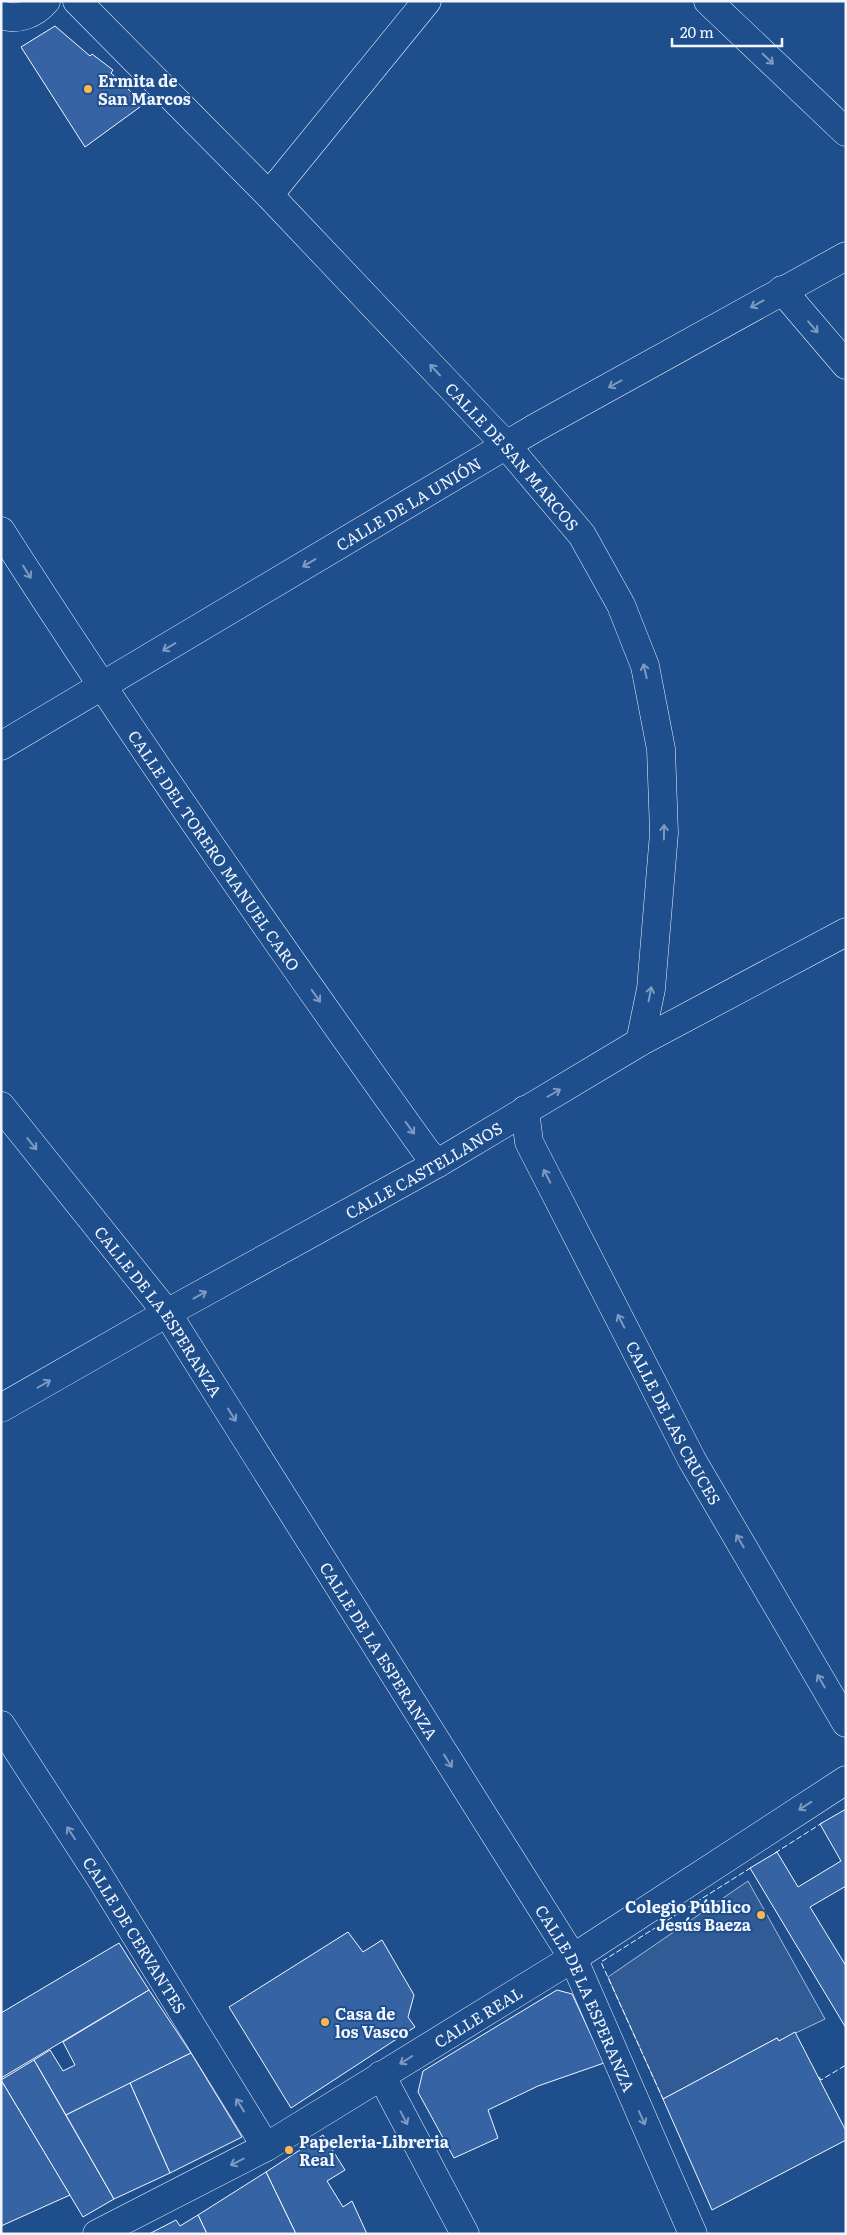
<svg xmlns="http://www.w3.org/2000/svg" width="847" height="2235" viewBox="0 0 847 2235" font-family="Literata,serif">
<rect width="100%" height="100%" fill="#1f4e8c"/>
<path fill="#305b95" stroke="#a8bbd7" d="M 748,1881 L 825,2019 L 779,2041 L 777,2038 L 663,2099 L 608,1977 Z"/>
<g fill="#3563a3" stroke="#f2f6ff">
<path d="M 55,26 L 90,56 L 92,54 L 113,70 L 111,73 L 144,104 L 85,147 L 21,47 Z"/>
<path d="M 846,1809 L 846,1886 L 810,1907 L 846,1966 L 846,2028 L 750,1868 L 777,1852 L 798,1887 L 841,1861 L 820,1824 Z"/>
<path d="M 348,1932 L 363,1952 L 382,1940 L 414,1995 L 408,2017 L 415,2027 L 291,2108 L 229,2007 Z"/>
<path d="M 119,1943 L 149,1990 L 1,2078 L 1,2013 Z"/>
<path d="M 149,1990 L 191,2053 L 66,2115 L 34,2060 L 50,2050 L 63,2071 L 75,2065 L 63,2042 Z"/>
<path d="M 557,1990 L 572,1994 L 604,2063 L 538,2086 L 488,2110 L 498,2138 L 454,2158 L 418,2092 L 423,2071 Z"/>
<path d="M 795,2032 L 846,2131 L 846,2140 L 712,2210 L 663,2099 L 777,2038 L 779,2041 Z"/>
<path d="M 191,2053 L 242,2137 L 170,2173 L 130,2083 Z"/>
<path d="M 34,2060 L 114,2199 L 83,2217 L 1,2080 Z"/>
<path d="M 1,2080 L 70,2195 L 1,2226 Z"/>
<path d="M 130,2083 L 170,2173 L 114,2199 L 66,2115 Z"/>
<path d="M 323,2135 L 345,2170 L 327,2181 L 343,2207 L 352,2201 L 367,2234 L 296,2234 L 266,2172 Z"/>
<path d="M 266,2172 L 296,2234 L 207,2234 L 198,2215 Z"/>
<path d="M 198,2215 L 207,2234 L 149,2234 L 176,2220 L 180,2226 Z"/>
</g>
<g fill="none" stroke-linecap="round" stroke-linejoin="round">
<g stroke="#f2f6ff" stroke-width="29">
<g id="minor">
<path id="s1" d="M 77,1 L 269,195 L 506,445 L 582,535 L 621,605 L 645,666 L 661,749 L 664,833 L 651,989 L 640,1042"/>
<path d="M 708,1 L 846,132"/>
<path d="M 269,195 L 427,1"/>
<path d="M 782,290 L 846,365"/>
<path id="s2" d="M 1,531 C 136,742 280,947 426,1151 L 438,1163"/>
<path id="s3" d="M 1,746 L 535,428 L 846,256"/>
<path id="s4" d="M 1,1106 L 167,1313 L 573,1958 L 693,2234"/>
<path id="s5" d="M 525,1110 L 529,1142 L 692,1460 L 846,1723"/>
<path id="s6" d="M 1,1408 L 167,1313 L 438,1163 L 640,1042 L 846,932"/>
<path id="s7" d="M 1,1725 L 98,1874 L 266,2147"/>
<path d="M 381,2075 L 465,2234"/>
<path id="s8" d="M 97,2234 L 266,2147 L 573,1958 L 846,1780"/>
</g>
</g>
<g stroke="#f2f6ff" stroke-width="29">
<path id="tertiary" d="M 1,15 C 18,21 35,14 46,1"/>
</g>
<use href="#minor" stroke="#1f4e8c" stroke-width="28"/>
<use href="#tertiary" stroke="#1f4e8c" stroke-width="28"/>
<g stroke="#f2f6ff" stroke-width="1" stroke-dasharray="6 2.5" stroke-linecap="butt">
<path d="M 775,1853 L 822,1823"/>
<path d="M 819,2077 L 821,2080 L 846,2065"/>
<path d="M 664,2098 L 663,2099 L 601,1962 L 752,1867"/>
</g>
</g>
<defs><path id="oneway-shaft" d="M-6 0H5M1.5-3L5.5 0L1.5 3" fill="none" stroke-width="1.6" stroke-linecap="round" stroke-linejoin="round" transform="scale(1.25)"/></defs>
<g stroke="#7e9ac0">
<use href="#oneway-shaft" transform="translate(768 59) rotate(44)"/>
<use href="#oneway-shaft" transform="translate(757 304) rotate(151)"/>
<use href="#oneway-shaft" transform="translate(813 327) rotate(49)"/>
<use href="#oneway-shaft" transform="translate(435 370) rotate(-133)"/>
<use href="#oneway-shaft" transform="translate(615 384) rotate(151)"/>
<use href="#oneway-shaft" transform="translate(309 563) rotate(149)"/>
<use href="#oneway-shaft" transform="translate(27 572) rotate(58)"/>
<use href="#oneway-shaft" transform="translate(169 647) rotate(149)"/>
<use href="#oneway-shaft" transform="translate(645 671) rotate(-103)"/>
<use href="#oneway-shaft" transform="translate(664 832) rotate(-89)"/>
<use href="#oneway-shaft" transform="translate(650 994) rotate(-79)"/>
<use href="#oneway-shaft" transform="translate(316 996) rotate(55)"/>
<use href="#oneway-shaft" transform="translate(554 1093) rotate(-30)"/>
<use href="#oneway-shaft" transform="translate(410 1128) rotate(54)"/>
<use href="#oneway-shaft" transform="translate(32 1144) rotate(51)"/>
<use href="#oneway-shaft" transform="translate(547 1176) rotate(-117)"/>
<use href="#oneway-shaft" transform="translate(200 1295) rotate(-29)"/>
<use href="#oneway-shaft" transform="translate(621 1321) rotate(-117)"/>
<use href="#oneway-shaft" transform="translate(44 1384) rotate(-30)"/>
<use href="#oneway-shaft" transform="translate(232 1415) rotate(58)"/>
<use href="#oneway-shaft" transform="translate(740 1541) rotate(-120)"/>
<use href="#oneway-shaft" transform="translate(821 1681) rotate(-120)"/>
<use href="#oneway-shaft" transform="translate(448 1761) rotate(58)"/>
<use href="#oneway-shaft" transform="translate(805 1806) rotate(147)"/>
<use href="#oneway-shaft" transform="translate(71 1833) rotate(-123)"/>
<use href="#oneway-shaft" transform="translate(406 2060) rotate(148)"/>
<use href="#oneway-shaft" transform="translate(240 2105) rotate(-122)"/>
<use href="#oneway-shaft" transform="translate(404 2118) rotate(62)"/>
<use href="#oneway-shaft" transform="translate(642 2118) rotate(66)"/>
<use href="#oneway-shaft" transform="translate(237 2162) rotate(153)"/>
</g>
<g fill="#ffb74d" stroke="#1f4e8c" stroke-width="2">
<circle cx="88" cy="89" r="5"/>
<circle cx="761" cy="1915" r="5"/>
<circle cx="325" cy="2022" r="5"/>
<circle cx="289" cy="2150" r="5"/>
</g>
<g text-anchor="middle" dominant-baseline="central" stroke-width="4" stroke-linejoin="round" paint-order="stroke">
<g font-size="16" font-weight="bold" fill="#f2f6ff" stroke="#1f4e8c" text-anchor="start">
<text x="98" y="80">Ermita de<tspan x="98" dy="18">San Marcos</tspan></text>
<text x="751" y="1906" text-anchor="end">Colegio Público<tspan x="751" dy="18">Jesús Baeza</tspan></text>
<text x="335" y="2013">Casa de<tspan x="335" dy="18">los Vasco</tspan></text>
<text x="299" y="2141">Papeleria-Libreria<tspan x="299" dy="18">Real</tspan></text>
</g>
<g font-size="16" fill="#f2f6ff" stroke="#1f4e8c">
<text stroke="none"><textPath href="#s1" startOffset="630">CALLE DE SAN MARCOS</textPath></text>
<text stroke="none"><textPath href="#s3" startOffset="474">CALLE DE LA UNIÓN</textPath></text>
<text stroke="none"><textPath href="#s2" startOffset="384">CALLE DEL TORERO MANUEL CARO</textPath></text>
<text stroke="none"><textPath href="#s6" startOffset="485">CALLE CASTELLANOS</textPath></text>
<text stroke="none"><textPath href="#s4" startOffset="259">CALLE DE LA ESPERANZA</textPath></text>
<text stroke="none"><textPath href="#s5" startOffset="348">CALLE DE LAS CRUCES</textPath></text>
<text stroke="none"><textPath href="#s4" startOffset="664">CALLE DE LA ESPERANZA</textPath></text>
<text stroke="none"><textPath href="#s7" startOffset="249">CALLE DE CERVANTES</textPath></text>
<text stroke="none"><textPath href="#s4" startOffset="1069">CALLE DE LA ESPERANZA</textPath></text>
<text stroke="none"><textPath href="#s8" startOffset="439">CALLE REAL</textPath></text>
</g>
</g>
<rect width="847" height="2235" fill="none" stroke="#f2f6ff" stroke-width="5"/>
<path d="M672 38v8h110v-8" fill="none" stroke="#f2f6ff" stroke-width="2.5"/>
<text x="680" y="38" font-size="15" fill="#f2f6ff" stroke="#1f4e8c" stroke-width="4" paint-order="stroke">20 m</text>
</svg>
